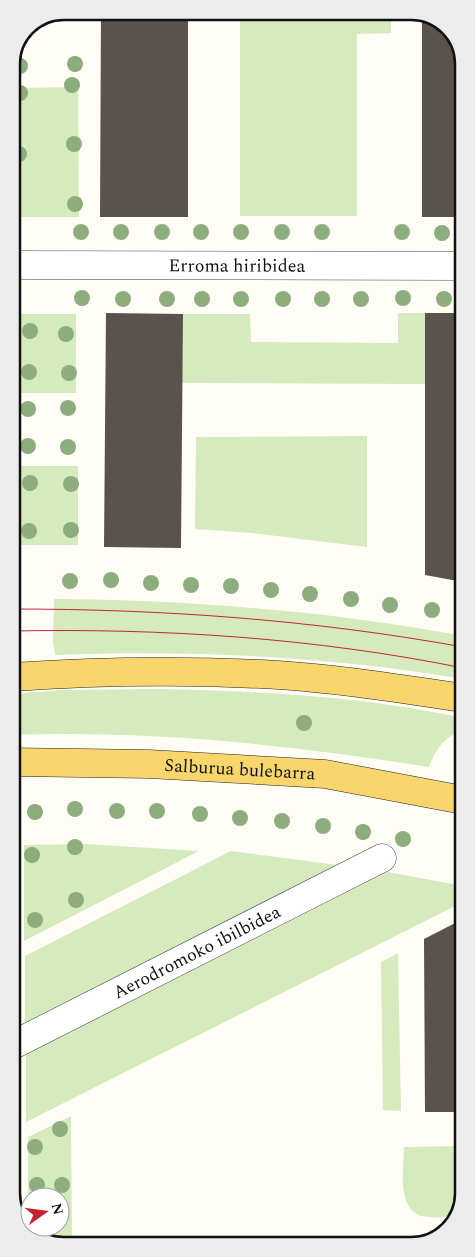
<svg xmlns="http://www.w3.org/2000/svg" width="475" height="1257" viewBox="0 0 475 1257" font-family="Spectral,serif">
<rect width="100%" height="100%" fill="#fffdf5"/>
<g fill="#d5ebbd" fill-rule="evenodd">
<path d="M 240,11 L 391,11 L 391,33 L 357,34 L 357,216 L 240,216 Z"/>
<path d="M 78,87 L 79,217 L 16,217 L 15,88 Z"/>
<path d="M 398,313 L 425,313 L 425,384 L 182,383 L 183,314 L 250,314 L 251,342 L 398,343 Z"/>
<rect x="17" y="314" width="59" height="79"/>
<path d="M 367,436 L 367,547 L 252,533 L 195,529 L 196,437 Z"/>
<rect x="19" y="466" width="59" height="79"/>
<path d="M 54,599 C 191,600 328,611 463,636 L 463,679 C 328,656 192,650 55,655 L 53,641 Z"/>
<path d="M 157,689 C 260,691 363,696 463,718 L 463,730 C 445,736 435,750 429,767 C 291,745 152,730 12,735 L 12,694 L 61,690 Z"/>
<path d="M 87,844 L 199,851 L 24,941 L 24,845 Z"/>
<path d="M 231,851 L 337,865 L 25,1023 L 25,956 Z"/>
<path d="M 388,872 L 463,886 L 463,902 L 26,1122 L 26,1053 Z"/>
<path d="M 398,953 L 401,1111 L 383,1110 L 381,962 Z"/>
<path d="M 71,1116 L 72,1246 L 60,1246 L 28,1231 L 28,1137 ZM 30,1197 L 60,1197 L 60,1227 L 30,1227 Z"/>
<path d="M 464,1146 L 464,1194 L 456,1216 C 447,1217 437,1218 428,1217 C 395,1214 404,1170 404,1147 Z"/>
</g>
<g fill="#5a524d">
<path d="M 101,11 L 188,11 L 188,217 L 100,217 Z"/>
<path d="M 422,14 L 446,24 L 462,50 L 462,217 L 422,217 Z"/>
<path d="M 106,313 L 183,314 L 181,548 L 104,547 Z"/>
<path d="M 425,313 L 462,313 L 463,582 L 425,575 Z"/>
<path d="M 463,919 L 464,1112 L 425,1112 L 424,939 Z"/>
</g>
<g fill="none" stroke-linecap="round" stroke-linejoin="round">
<g stroke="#444" stroke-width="29">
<g id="minor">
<path id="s1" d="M 12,265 L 462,266"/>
<path id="s2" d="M 13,1045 L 382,858"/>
</g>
</g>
<g stroke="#222" stroke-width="29">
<g id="major">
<path d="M 12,677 C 101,671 189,670 278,675 C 340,679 402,689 463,698"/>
<path id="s3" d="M 12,762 L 149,764 L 325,774 L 463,800"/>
</g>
</g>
<use href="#minor" stroke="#fff" stroke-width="28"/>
<use href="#major" stroke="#f9d66b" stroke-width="28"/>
<g stroke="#c4262e" stroke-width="1">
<path d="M 12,609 C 164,609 314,620 463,647"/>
<path d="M 12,631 C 162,628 316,638 463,668"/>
</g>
</g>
<g fill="#8dad7f">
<circle cx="75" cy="64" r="8"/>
<circle cx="20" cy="66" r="8"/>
<circle cx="72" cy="85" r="8"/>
<circle cx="20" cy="93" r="8"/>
<circle cx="74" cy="144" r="8"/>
<circle cx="19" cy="154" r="8"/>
<circle cx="75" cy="204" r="8"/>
<circle cx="81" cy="232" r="8"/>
<circle cx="121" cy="232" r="8"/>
<circle cx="162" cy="232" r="8"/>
<circle cx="201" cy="232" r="8"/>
<circle cx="241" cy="232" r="8"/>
<circle cx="282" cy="232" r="8"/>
<circle cx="322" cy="232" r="8"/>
<circle cx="402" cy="232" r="8"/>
<circle cx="442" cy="233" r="8"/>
<circle cx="82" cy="298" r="8"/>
<circle cx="403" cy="298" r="8"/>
<circle cx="123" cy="299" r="8"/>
<circle cx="167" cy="299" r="8"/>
<circle cx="202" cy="299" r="8"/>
<circle cx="241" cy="299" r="8"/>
<circle cx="283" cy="299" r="8"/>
<circle cx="322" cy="299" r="8"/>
<circle cx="361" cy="299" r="8"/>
<circle cx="444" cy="299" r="8"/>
<circle cx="30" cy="331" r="8"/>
<circle cx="66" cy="334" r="8"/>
<circle cx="29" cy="372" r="8"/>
<circle cx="69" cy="373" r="8"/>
<circle cx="68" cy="408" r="8"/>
<circle cx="28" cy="409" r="8"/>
<circle cx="28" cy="446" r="8"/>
<circle cx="68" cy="447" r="8"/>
<circle cx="30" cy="483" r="8"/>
<circle cx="71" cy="484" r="8"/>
<circle cx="71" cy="530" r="8"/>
<circle cx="29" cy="531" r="8"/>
<circle cx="111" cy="580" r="8"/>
<circle cx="70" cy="581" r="8"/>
<circle cx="151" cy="583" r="8"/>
<circle cx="191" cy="585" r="8"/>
<circle cx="231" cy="586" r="8"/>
<circle cx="271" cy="590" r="8"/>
<circle cx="310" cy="594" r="8"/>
<circle cx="351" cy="599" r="8"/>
<circle cx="390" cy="605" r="8"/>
<circle cx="432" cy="610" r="8"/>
<circle cx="304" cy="723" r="8"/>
<circle cx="75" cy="809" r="8"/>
<circle cx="117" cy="811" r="8"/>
<circle cx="157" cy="811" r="8"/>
<circle cx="35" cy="812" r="8"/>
<circle cx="200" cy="814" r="8"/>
<circle cx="240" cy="818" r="8"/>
<circle cx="282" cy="821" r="8"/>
<circle cx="323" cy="826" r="8"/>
<circle cx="363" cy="832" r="8"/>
<circle cx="403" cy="839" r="8"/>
<circle cx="75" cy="847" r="8"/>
<circle cx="32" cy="855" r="8"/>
<circle cx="76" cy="900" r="8"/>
<circle cx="35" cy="920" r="8"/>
<circle cx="60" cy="1129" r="8"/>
<circle cx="35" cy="1147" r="8"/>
<circle cx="37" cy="1185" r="8"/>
<circle cx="62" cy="1185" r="8"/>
</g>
<g text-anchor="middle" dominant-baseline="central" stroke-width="5" stroke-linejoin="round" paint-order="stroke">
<g font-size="18" fill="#111" stroke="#fff">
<text stroke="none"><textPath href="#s1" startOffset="225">Erroma hiribidea</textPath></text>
<text stroke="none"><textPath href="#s3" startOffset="228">Salburua bulebarra</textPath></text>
<text stroke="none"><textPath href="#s2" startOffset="206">Aerodromoko ibilbidea</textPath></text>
</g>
</g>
<path d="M0 0H475V1257H0ZM64 20H411A44 44 0 0 1 455 64V1193A44 44 0 0 1 411 1237H64A44 44 0 0 1 20 1193V64A44 44 0 0 1 64 20Z" fill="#ececec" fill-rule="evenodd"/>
<path fill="none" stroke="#111" stroke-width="2.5" d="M64 20H411A44 44 0 0 1 455 64V1193A44 44 0 0 1 411 1237H64A44 44 0 0 1 20 1193V64A44 44 0 0 1 64 20Z"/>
<g transform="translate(45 1212) rotate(76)"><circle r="24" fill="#ffffff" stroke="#a0a0a0"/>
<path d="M0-4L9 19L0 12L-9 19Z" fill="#c4262e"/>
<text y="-8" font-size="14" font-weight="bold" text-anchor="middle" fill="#111111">N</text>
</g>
</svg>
